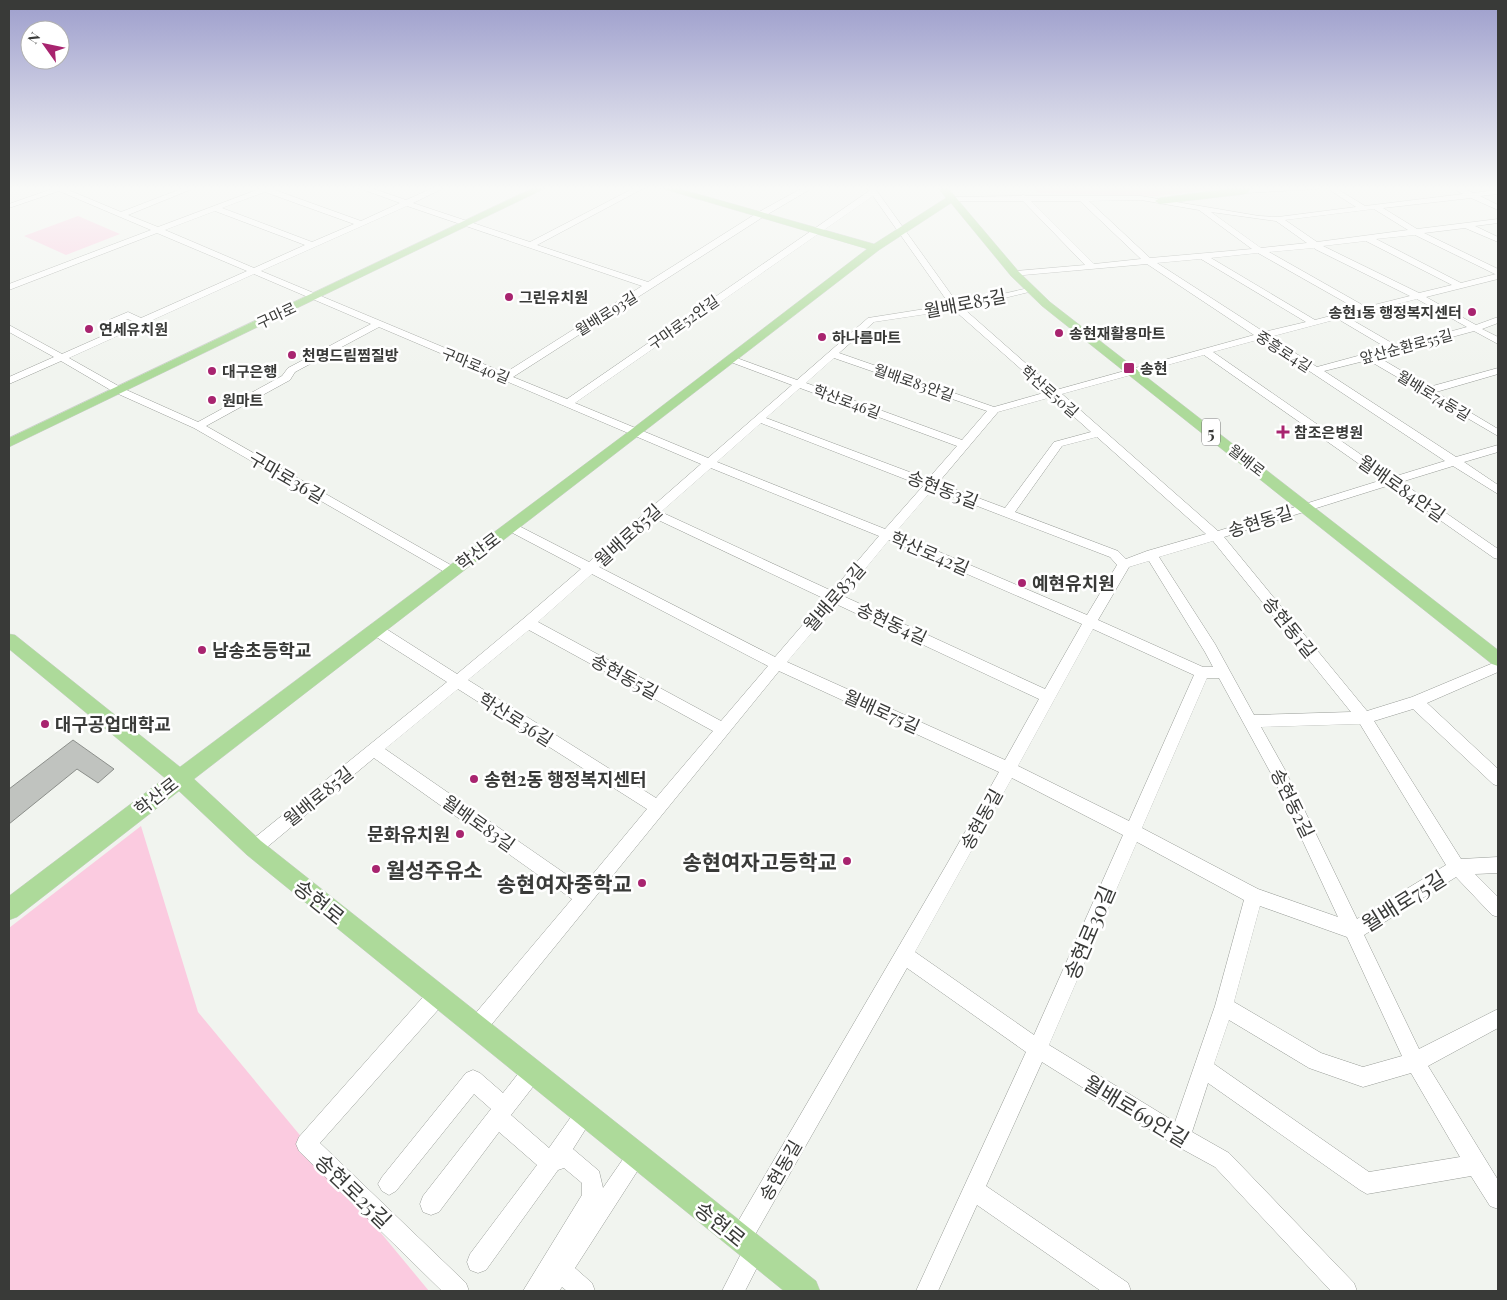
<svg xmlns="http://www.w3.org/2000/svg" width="1507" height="1300" viewBox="0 0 1507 1300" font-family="'Playfair Display','Noto Sans KR',serif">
<rect width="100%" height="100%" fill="#f1f4ef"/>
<g fill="#fbcbe0">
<path d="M 1034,187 L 1238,187 L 1156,196 L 1038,193 Z"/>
<path d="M 78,216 L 120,234 L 66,255 L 24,236 Z"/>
<path d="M 141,826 L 198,1012 L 429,1291 L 9,1291 L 9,928 Z"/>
</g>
<path fill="#c0c3bf" stroke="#8c8f8b" d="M 73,740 L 114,769 L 98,783 L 77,769 L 9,824 L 9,789 Z"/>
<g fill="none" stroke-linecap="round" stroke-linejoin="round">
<g stroke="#999d98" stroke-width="1">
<g id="minor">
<path d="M 51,187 L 68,187 L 66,189 L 121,212 L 186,187 L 197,187 L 128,215 L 158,227 L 259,189 L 259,187 L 275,187 L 272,189 L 361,221 L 400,203 L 356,187 L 368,187 L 406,200 L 435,187 L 446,187 L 413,203 L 530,242 L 636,187 L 646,187 L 537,245 L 648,282 L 757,213 L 804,187 L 814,187 L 763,217 L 513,377 L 567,399 L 869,191 L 866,187 L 874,187 L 958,304 L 1033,287 L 1033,291 L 963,308 L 1056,390 L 1254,335 L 1147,264 L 1012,276 L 1011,274 L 1015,271 L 1085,265 L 1023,201 L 948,201 L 948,197 L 1020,196 L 1023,195 L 1027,196 L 1141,196 L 1259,216 L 1278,217 L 1356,207 L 1325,187 L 1334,187 L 1365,206 L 1463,194 L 1451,187 L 1461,187 L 1473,193 L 1498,190 L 1498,194 L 1480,196 L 1498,205 L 1498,210 L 1471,198 L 1383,208 L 1417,229 L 1498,219 L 1498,223 L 1475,226 L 1498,237 L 1498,242 L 1465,228 L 1424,233 L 1498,269 L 1498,279 L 1426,297 L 1476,325 L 1498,317 L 1498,323 L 1482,329 L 1498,337 L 1498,344 L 1474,331 L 1378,357 L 1429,387 L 1498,368 L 1498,374 L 1436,392 L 1498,429 L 1498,436 L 1368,360 L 1324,371 L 1456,457 L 1498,445 L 1498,452 L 1464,462 L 1498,485 L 1498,494 L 1453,466 L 1401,482 L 1498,549 L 1498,559 L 1494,558 L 1390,485 L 1224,537 L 1367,711 L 1412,697 L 1498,661 L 1498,672 L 1427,703 L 1498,769 L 1498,786 L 1493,784 L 1413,709 L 1374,721 L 1461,859 L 1498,857 L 1498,873 L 1475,874 L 1498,897 L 1498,917 L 1492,915 L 1456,877 L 1364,935 L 1419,1049 L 1498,1009 L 1498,1028 L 1428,1066 L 1498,1180 L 1498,1209 L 1490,1206 L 1471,1176 L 1367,1194 L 1360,1190 L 1208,1083 L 1192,1132 L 1229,1153 L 1354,1283 L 1357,1291 L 1331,1291 L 1215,1167 L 1173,1144 L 1042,1062 L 986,1186 L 1128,1283 L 1131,1291 L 1101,1291 L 977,1205 L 938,1291 L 916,1291 L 1026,1052 L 907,968 L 752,1240 L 755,1239 L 763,1242 L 766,1250 L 745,1291 L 722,1291 L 744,1248 L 741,1249 L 733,1246 L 730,1238 L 733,1230 L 947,864 L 999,772 L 779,671 L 483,1035 L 476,1037 L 469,1035 L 467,1028 L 469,1021 L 572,899 L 374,758 L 260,853 L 254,856 L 248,853 L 246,848 L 248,843 L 447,682 L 370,633 L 368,629 L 370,625 L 380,625 L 457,674 L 523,619 L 581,569 L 507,530 L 505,527 L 507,524 L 515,524 L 589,562 L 701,464 L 379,327 L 295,372 L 290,380 L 206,426 L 456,568 L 458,571 L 456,574 L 448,574 L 194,428 L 114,392 L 61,361 L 9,384 L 9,377 L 54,357 L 9,332 L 9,325 L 62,354 L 134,322 L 128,319 L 112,325 L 107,322 L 109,320 L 128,312 L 141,318 L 247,271 L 157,233 L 9,290 L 9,284 L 151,230 L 59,191 L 9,208 L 9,204 L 52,189 ZM 265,192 L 354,224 L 312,242 L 222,208 ZM 873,196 L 950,305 L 868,318 L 797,380 L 734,357 L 728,357 L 728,361 L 792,385 L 708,458 L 575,403 ZM 1141,200 L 1199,210 L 1252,249 L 1150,258 L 1089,201 ZM 1031,201 L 1080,201 L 1141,259 L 1094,264 ZM 407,206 L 642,286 L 505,373 L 261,271 ZM 1374,209 L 1408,230 L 1317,242 L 1285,220 ZM 215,211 L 305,245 L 254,268 L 165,230 ZM 1211,212 L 1276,221 L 1307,243 L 1261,248 ZM 1415,235 L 1495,274 L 1496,274 L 1461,283 L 1376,239 ZM 1366,241 L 1452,285 L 1419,293 L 1323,246 ZM 1314,248 L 1315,249 L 1410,296 L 1366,307 L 1269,252 ZM 1258,253 L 1357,309 L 1315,320 L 1211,258 ZM 1201,259 L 1306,322 L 1264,332 L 1157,263 ZM 254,274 L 371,324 L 288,368 L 282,376 L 198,422 L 122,388 L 69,358 ZM 1417,299 L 1467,327 L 1397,346 L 1347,317 ZM 954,310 L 1047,392 L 994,407 L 839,353 L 874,322 ZM 1338,319 L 1387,348 L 1317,367 L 1270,337 ZM 1261,339 L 1445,461 L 1393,477 L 1213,352 ZM 1204,355 L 1382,480 L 1218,531 L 1062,394 ZM 834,358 L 987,411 L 962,440 L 806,383 ZM 800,388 L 957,446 L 928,479 L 766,418 ZM 1052,397 L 1091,432 L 1054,442 L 1005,508 L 938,483 L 998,412 ZM 761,423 L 923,486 L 885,529 L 717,462 ZM 1097,437 L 1206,534 L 1147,551 L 1126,559 L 1118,551 L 1015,512 L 1062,446 ZM 711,468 L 879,536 L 832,591 L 661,512 ZM 933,489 L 1110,557 L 1117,565 L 1087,615 L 895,533 ZM 654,518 L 825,599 L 775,657 L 599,567 ZM 889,540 L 1082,624 L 1045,689 L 843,596 ZM 1213,541 L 1351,712 L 1254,715 L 1215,644 L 1159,557 ZM 1149,561 L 1205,652 L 1213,667 L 1203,667 L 1098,620 L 1129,567 ZM 592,574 L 768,666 L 721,721 L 538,622 ZM 836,604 L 1039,699 L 1005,760 L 787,662 ZM 1093,629 L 1194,675 L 1129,821 L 1018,766 ZM 529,630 L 713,731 L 656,798 L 468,680 ZM 1207,678 L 1219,678 L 1274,779 L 1338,917 L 1258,889 L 1142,828 ZM 458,689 L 647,809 L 583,886 L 385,749 ZM 1360,724 L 1446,865 L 1357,919 L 1285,770 L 1261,727 ZM 1012,778 L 1123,835 L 1034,1035 L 915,952 ZM 1137,842 L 1244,900 L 1215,1006 L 1175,1122 L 1049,1045 ZM 1260,906 L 1347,937 L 1402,1056 L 1363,1067 L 1321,1053 L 1234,1002 ZM 1229,1020 L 1309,1068 L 1363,1087 L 1411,1073 L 1460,1157 L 1369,1172 L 1214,1064 Z"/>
<path d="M 1273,187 L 1320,187 L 1316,189 L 1245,193 L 1241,191 L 1245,189 Z"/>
<path d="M 438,986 L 445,988 L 447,995 L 445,1002 L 320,1143 L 466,1283 L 469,1291 L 442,1291 L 299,1151 L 296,1144 L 299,1137 L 431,988 Z"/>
<path d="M 532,1062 L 539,1065 L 542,1072 L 539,1079 L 511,1115 L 549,1148 L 578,1107 L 585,1104 L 592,1107 L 595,1114 L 573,1149 L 599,1171 L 603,1188 L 630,1149 L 637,1146 L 644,1149 L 647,1156 L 575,1268 L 592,1283 L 595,1291 L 567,1291 L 562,1287 L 559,1291 L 523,1291 L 582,1195 L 582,1183 L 564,1168 L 558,1170 L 486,1270 L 478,1273 L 470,1270 L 467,1262 L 470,1254 L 537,1165 L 499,1132 L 439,1212 L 431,1215 L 423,1212 L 420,1204 L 423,1196 L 491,1109 L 474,1094 L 396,1191 L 389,1195 L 382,1191 L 378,1184 L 382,1177 L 466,1073 L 473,1070 L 480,1073 L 503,1093 L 525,1065 Z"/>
</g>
</g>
<g stroke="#cfd0cf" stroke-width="1">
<g id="major">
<path d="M 535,187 L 548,187 L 9,447 L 9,438 Z"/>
<path d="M 657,187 L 673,187 L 874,244 L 946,198 L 937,187 L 947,187 L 1019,272 L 1050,302 L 1498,650 L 1498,666 L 1492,664 L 1042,306 L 1011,276 L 951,203 L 879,250 L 194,779 L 261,841 L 816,1281 L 820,1291 L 784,1291 L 247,855 L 179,791 L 17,917 L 9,920 L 9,896 L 165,778 L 9,649 L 9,634 L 15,635 L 180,767 L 632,429 L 867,249 Z"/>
<path d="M 1242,187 L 1252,187 L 1248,193 L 1245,194 L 1160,204 L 1155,201 L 1160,198 Z"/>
</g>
</g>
<use href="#minor" fill="#fff" fill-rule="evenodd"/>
<use href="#major" fill="#adda9a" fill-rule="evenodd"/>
</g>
<linearGradient id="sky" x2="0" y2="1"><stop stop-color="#9d9ecc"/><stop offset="0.51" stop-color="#f9faf8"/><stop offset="1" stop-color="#f9faf8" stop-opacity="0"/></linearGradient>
<rect width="1507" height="369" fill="url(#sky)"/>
<g fill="#a8246f" stroke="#fff" stroke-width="2">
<circle cx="509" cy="297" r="5"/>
<circle cx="1472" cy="312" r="5"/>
<circle cx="89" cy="329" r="5"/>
<circle cx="1059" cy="333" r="5"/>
<circle cx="822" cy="337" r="5"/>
<circle cx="292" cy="355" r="5"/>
<rect x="1123" y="362" width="12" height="12" rx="2.5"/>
<circle cx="212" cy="371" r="5"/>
<circle cx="212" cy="400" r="5"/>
<path d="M1280.5 424.5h5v5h5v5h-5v5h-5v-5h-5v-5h5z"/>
<circle cx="1022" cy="583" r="5"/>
<circle cx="202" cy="650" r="5"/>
<circle cx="45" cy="724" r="5"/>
<circle cx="474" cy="779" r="5"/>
<circle cx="460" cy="834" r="5"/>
<circle cx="847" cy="861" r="5"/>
<circle cx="376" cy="869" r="5"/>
<circle cx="642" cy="883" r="5"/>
</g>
<g text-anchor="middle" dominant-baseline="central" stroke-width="5" stroke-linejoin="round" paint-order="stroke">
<g font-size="15" font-weight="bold" fill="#393a38" stroke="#fff" text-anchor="start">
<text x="519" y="297">그린유치원</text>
<text x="1462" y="312" text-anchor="end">송현1동 행정복지센터</text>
<text x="99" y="329">연세유치원</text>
<text x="1069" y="333">송현재활용마트</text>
<text x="832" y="337">하나름마트</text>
<text x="302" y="355">천명드림찜질방</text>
<text x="1140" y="368">송현</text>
<text x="222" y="371">대구은행</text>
<text x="222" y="400">원마트</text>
<text x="1294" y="432">참조은병원</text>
</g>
<g font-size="15" fill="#393a38" stroke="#fff">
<text transform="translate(606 313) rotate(-32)">월배로93길</text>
<text transform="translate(276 315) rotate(-25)">구마로</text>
<text transform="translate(683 322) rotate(-35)">구마로52안길</text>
<text transform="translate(1406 346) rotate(-15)">앞산순환로55길</text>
<text transform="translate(1284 351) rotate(33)">중흥로4길</text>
<text transform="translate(476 365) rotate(22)">구마로40길</text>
<text transform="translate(914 382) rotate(19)">월배로83안길</text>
<text transform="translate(1050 391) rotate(41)">학산로50길</text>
<text transform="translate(1434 395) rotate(31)">월배로74동길</text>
<text transform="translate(847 401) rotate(20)">학산로46길</text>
<text transform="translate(1247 460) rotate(38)">월배로</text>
</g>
<rect fill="#fff" stroke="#747574" stroke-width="1" x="1202" y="418.5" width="18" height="27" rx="4"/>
<g font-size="16" font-weight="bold" fill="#393a38">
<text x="1211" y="432">5</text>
</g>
<g font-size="18" fill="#393a38" stroke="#fff">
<text transform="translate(965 303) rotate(-11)">월배로85길</text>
<text transform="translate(287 477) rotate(30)">구마로36길</text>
<text transform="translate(1402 488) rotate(35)">월배로84안길</text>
<text transform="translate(943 489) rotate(21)">송현동3길</text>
<text transform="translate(1260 521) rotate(-17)">송현동길</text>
<text transform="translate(628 535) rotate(-42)">월배로85길</text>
<text transform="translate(478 551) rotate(-37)">학산로</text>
<text transform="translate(930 553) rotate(23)">학산로42길</text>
<text transform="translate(834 597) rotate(-49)">월배로83길</text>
<text transform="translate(892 623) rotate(25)">송현동4길</text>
<text transform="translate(1290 627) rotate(51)">송현동1길</text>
<text transform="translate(625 676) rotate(29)">송현동5길</text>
<text transform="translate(882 711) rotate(24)">월배로75길</text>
<text transform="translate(516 719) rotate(32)">학산로36길</text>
<text transform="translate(156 796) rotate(-38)">학산로</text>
<text transform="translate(318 796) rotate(-39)">월배로85길</text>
<text transform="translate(1293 803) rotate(64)">송현동2길</text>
<text transform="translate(981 819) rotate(-61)">송현동길</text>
<text transform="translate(479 823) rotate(35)">월배로83길</text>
<text transform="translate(780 1170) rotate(-60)">송현동길</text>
</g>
<g font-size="18" font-weight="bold" fill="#393a38" stroke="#fff" text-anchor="start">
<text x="1032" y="583">예현유치원</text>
<text x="212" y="650">남송초등학교</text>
<text x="55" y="724">대구공업대학교</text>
<text x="484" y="779">송현2동 행정복지센터</text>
<text x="450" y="834" text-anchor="end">문화유치원</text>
</g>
<g font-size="21" font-weight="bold" fill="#393a38" stroke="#fff" text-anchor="end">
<text x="837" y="861">송현여자고등학교</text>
<text x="386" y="869" text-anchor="start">월성주유소</text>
<text x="632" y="883">송현여자중학교</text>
</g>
<g font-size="21" fill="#393a38" stroke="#fff">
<text transform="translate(1403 900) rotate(-32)">월배로75길</text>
<text transform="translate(320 901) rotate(39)">송현로</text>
<text transform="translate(1088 932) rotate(-67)">송현로30길</text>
<text transform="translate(1137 1110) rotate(31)">월배로69안길</text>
<text transform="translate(354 1190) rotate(44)">송현로25길</text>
<text transform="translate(721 1223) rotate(39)">송현로</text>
</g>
</g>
<rect width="1507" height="1300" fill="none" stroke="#393a38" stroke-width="20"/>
<g transform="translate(45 45) rotate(303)"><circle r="24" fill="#ffffff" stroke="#b0b0af"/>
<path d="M0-4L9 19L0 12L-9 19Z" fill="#a8246f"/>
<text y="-8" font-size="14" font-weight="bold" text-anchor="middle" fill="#393a38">N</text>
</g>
</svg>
